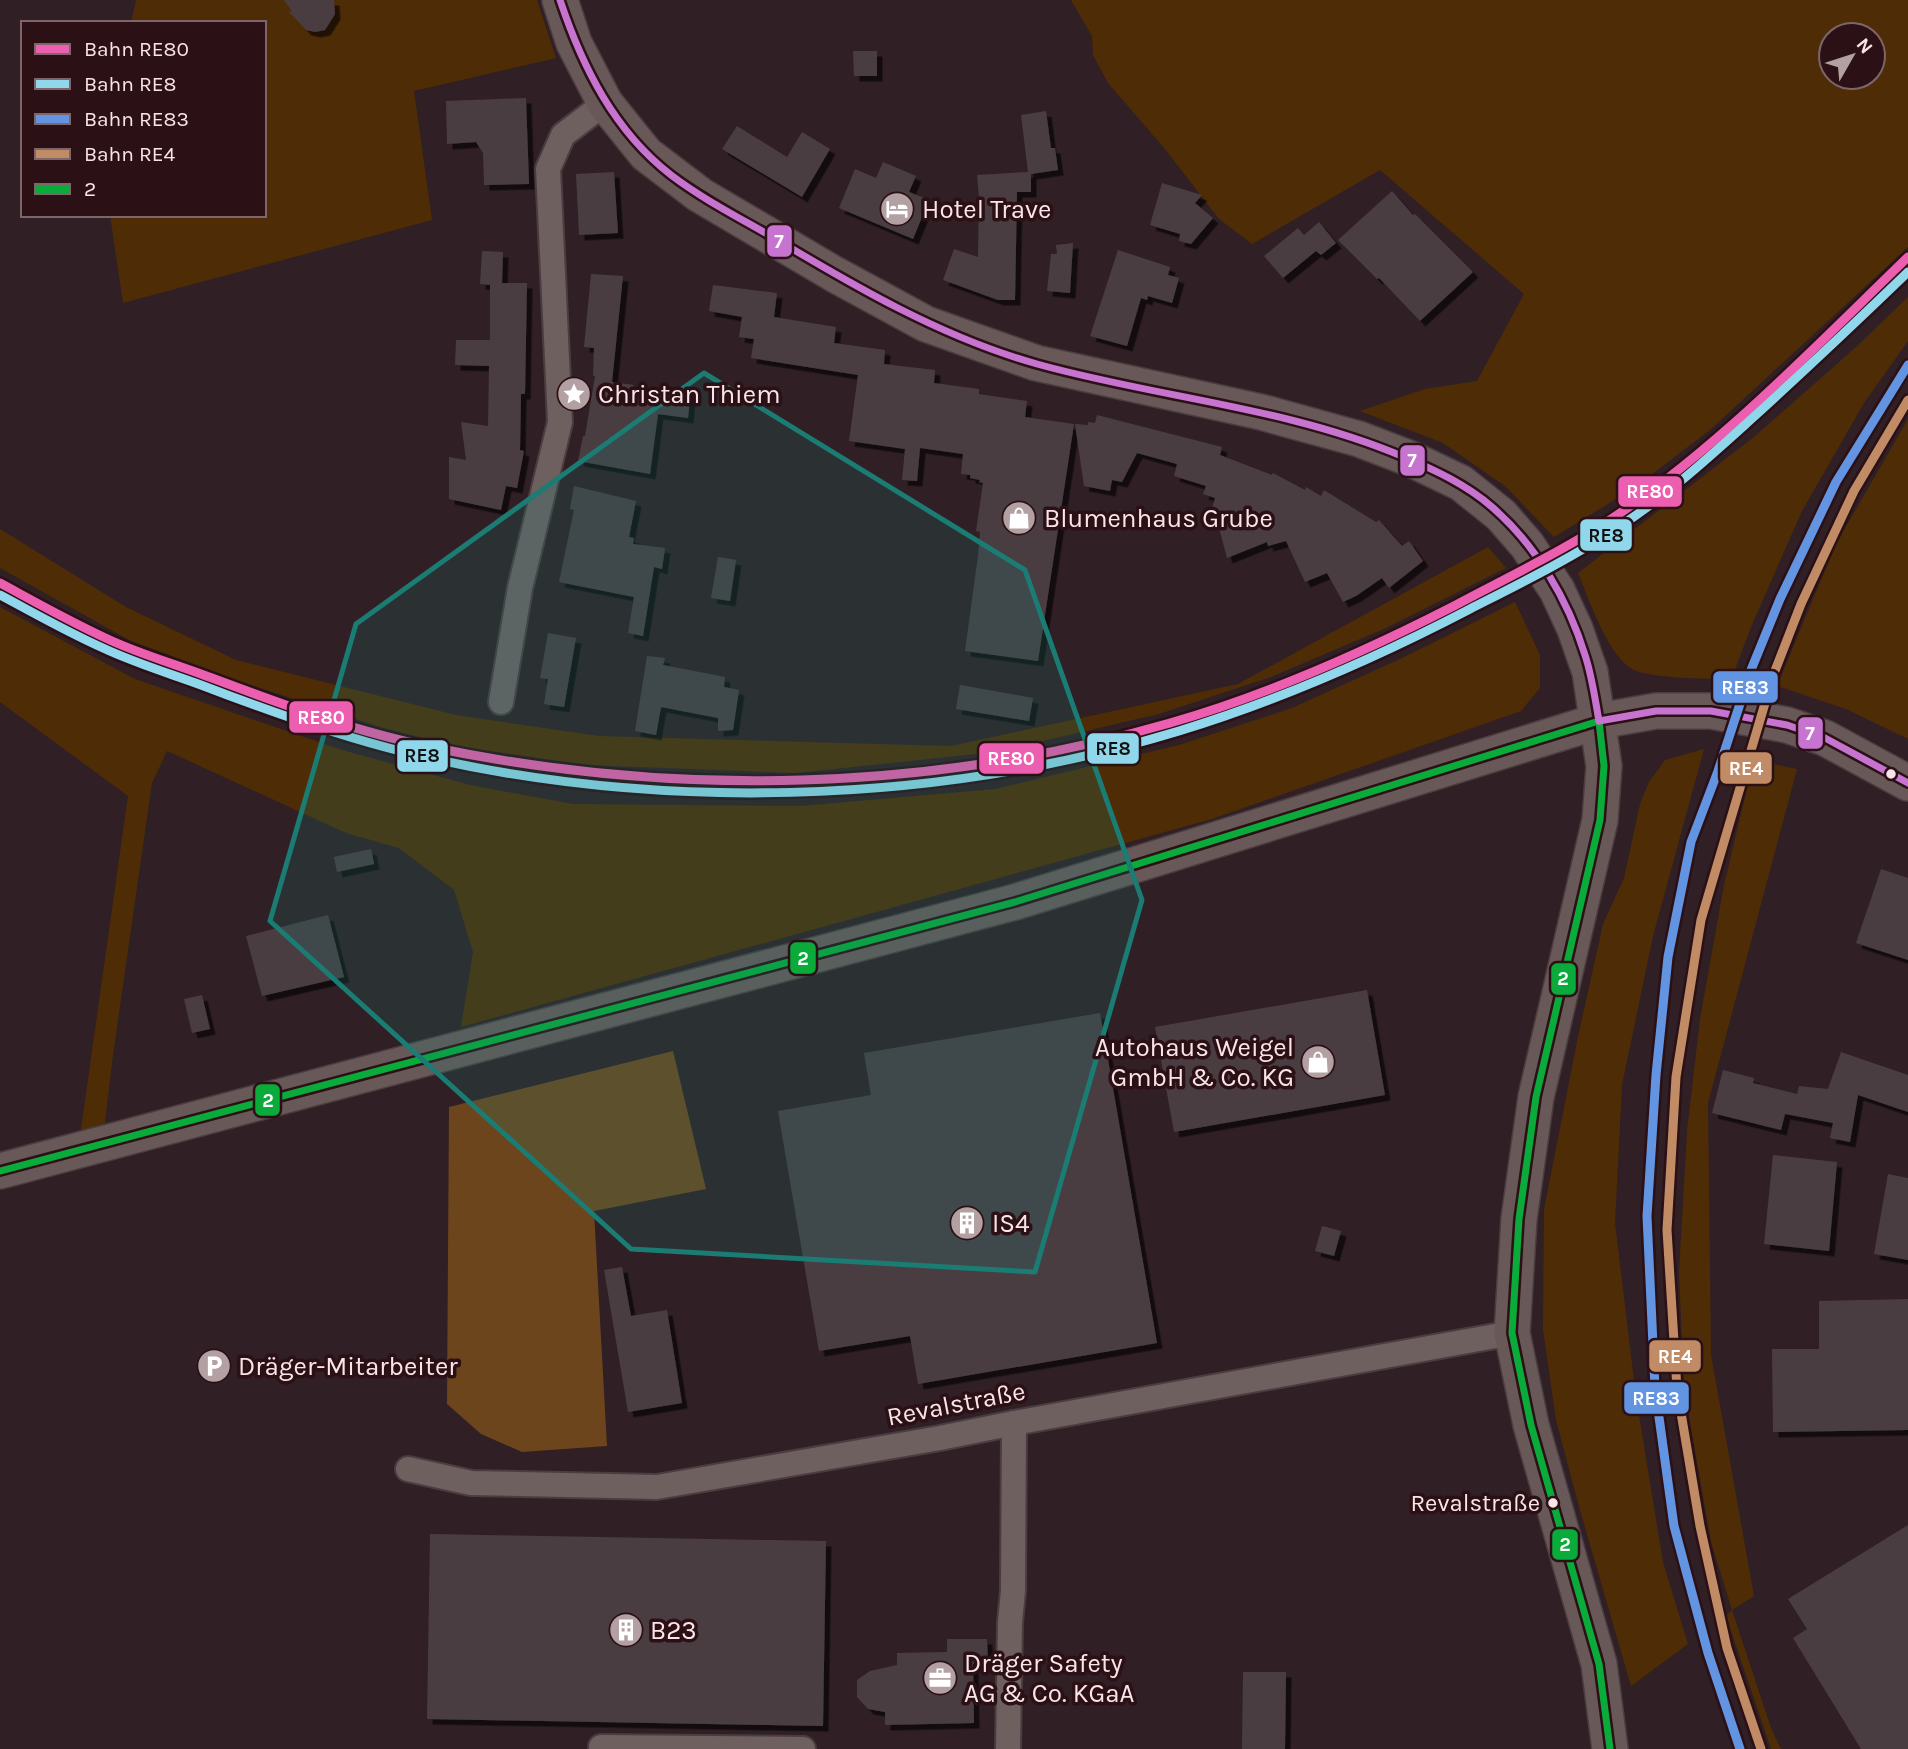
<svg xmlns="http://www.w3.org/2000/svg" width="1908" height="1749" viewBox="0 0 1908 1749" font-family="Karla,sans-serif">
<defs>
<filter id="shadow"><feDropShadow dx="5.5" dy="5.5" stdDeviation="0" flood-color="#0009"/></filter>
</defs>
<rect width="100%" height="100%" fill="#301f24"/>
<g fill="#4e2d06" fill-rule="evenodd">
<path d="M 136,0 L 537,0 L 556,58 L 414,91 L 432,220 L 123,303 L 110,215 L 264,215 L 264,23 L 131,23 Z"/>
<path d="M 1071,0 L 1908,0 L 1908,247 L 1710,430 L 1634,488 L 1554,537 L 1505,486 L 1443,443 L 1360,411 L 1425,389 L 1477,381 L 1524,294 L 1380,170 L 1252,244 L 1219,219 L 1165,149 L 1108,83 L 1093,55 L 1092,36 ZM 1831,35 L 1873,35 L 1873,77 L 1831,77 Z"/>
<path d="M 1908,297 L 1908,341 L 1864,403 L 1802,511 L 1751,627 L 1731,680 C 1707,678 1655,679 1634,670 C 1608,657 1589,599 1578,573 L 1754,437 L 1855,348 Z"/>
<path d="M 1908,419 L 1908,739 L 1846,709 L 1777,686 L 1836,544 Z"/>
<path d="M 0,529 L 126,607 L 236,660 L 456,715 L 599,736 L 951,746 L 1238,684 L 1488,547 L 1506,568 L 1386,628 L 1271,677 L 1159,714 L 996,752 L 796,773 L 587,765 L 454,746 L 380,727 L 248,684 L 131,641 L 0,568 Z"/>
<path d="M 1515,602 L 1540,655 L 1540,688 L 1521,711 L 1212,819 L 461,1027 L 473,952 L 454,890 L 399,848 L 346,833 L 167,751 L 152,783 L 113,1055 L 104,1130 L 80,1136 L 128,796 L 0,702 L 0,607 L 135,679 L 342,750 L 470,785 L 573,804 L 801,806 L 995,789 L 1179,745 L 1292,708 L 1400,659 Z"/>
<path d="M 1704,749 L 1653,936 L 1622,1085 L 1615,1223 L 1636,1397 L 1663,1562 L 1688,1644 L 1631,1686 L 1580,1510 L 1556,1420 L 1543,1329 L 1544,1209 L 1578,1037 L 1603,924 L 1624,878 L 1640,804 L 1649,782 L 1665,760 Z"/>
<path d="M 1754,760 L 1797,769 L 1708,1103 L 1711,1355 L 1754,1596 L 1732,1610 L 1771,1728 L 1781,1749 L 1771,1749 L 1726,1616 L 1732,1610 L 1711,1542 L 1684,1388 L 1679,1272 L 1687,1131 L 1700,1019 L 1724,885 Z"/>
</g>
<path fill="#6d451c" d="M 673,1051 L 706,1189 L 594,1211 L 607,1446 L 522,1452 L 481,1434 L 447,1404 L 449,1107 Z"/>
<g fill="#4a3d43" filter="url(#shadow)">
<path d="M 284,0 L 334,0 L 335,14 L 325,30 L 315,32 L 306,30 L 289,12 L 292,11 Z"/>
<path d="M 853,51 L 877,51 L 877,76 L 854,76 Z"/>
<path d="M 526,98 L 529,184 L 484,185 L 483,153 L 476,142 L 447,144 L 446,101 Z"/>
<path d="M 1046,111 L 1051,148 L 1055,148 L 1058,170 L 1031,174 L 1031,192 L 1017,192 L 1015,300 L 998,300 L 943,280 L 954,249 L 978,257 L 979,197 L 977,175 L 1028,172 L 1021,115 Z"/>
<path d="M 737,126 L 787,157 L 802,132 L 830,149 L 802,197 L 722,149 Z"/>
<path d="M 883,162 L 916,176 L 909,192 L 929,200 L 913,239 L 839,208 L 855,169 L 876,178 Z"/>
<path d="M 614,172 L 618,233 L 579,235 L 576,174 Z"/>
<path d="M 1162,183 L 1202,195 L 1195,203 L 1213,218 L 1191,244 L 1179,241 L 1180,234 L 1150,225 Z"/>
<path d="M 1392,191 L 1413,215 L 1415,214 L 1473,272 L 1420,321 L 1379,278 L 1377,279 L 1338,240 Z"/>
<path d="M 1319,222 L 1336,243 L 1321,255 L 1316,251 L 1283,278 L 1264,256 L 1298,228 L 1304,235 Z"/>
<path d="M 1073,243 L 1070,293 L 1047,291 L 1051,254 L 1057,254 L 1056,245 Z"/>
<path d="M 1118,250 L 1170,267 L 1168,275 L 1179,278 L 1172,303 L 1148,296 L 1147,300 L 1141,298 L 1127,346 L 1090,336 Z"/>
<path d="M 482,251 L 503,252 L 502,283 L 527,283 L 525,394 L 521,394 L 520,450 L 524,451 L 517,488 L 506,486 L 501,510 L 449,499 L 449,457 L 466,460 L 461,422 L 488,426 L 489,366 L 455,365 L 456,340 L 490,340 L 490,285 L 480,284 Z"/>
<path d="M 591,274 L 623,276 L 612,382 L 634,385 L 633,391 L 690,399 L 688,418 L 658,414 L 650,474 L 578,461 L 583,436 L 585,436 L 595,376 L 593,376 L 594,348 L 584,347 Z"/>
<path d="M 713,285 L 777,293 L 774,317 L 836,327 L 834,343 L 885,350 L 884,364 L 935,370 L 934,383 L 979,389 L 979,394 L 1027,401 L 1025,417 L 1074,424 L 1038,661 L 965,651 L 978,556 L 980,532 L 976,531 L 983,483 L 979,482 L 980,480 L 970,478 L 970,475 L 961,474 L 963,454 L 920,448 L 917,481 L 902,480 L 905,449 L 849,441 L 858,375 L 751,358 L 754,339 L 739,337 L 742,317 L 709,311 Z"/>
<path d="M 1097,415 L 1222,447 L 1220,455 L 1272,475 L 1273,473 L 1305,490 L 1306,487 L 1321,496 L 1324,490 L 1376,522 L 1379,520 L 1402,546 L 1409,541 L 1423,561 L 1389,588 L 1382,578 L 1356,596 L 1343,602 L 1327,573 L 1305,582 L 1286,541 L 1268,546 L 1267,542 L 1227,558 L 1218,524 L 1208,521 L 1215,498 L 1203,494 L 1206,486 L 1174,476 L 1177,464 L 1137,453 L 1122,482 L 1112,480 L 1110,491 L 1084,486 L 1075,424 L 1088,425 L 1088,422 L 1095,423 Z"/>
<path d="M 574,486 L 636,501 L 629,537 L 634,538 L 633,544 L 665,548 L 662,569 L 654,567 L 643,636 L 628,633 L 634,597 L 559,582 L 574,510 L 570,509 Z"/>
<path d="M 718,557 L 736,560 L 730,601 L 711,598 Z"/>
<path d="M 548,633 L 576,638 L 564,707 L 544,704 L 548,679 L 540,678 Z"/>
<path d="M 647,656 L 665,658 L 663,665 L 725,677 L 724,687 L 739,690 L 733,730 L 718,731 L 718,718 L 661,707 L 656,735 L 635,731 Z"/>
<path d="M 960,685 L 1033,698 L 1029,721 L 956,709 Z"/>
<path d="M 371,849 L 374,864 L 337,872 L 334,857 Z"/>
<path d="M 1881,869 L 1908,878 L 1908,960 L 1856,943 Z"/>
<path d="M 328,915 L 344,977 L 262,996 L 246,936 Z"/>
<path d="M 1367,990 L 1385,1095 L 1174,1132 L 1155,1027 Z"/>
<path d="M 202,995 L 210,1029 L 192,1033 L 184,999 Z"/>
<path d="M 1100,1013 L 1157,1343 L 918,1384 L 910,1336 L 819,1351 L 778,1111 L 871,1095 L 864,1053 Z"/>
<path d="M 1841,1052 L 1908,1075 L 1908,1112 L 1858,1095 L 1850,1142 L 1830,1138 L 1833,1123 L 1785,1114 L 1781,1130 L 1712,1113 L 1723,1070 L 1754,1078 L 1753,1083 L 1797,1094 L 1799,1086 L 1828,1089 Z"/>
<path d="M 1773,1155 L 1837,1162 L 1829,1251 L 1764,1244 Z"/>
<path d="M 1888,1174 L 1908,1178 L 1908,1260 L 1874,1254 Z"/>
<path d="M 1322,1226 L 1341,1231 L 1334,1256 L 1315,1251 Z"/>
<path d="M 622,1267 L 631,1316 L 667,1310 L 682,1403 L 628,1412 L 604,1270 Z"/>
<path d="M 1908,1299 L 1908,1430 L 1773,1432 L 1772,1349 L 1819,1349 L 1819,1301 Z"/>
<path d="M 1908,1525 L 1908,1749 L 1861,1749 L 1793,1638 L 1807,1629 L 1788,1599 Z"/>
<path d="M 430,1534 L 826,1541 L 823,1726 L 427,1719 Z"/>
<path d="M 947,1639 L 987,1639 L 988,1663 L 973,1664 L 974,1723 L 885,1725 L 885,1712 L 868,1709 L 857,1697 L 857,1680 L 870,1671 L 897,1665 L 897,1653 L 947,1652 Z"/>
<path d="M 1243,1672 L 1286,1672 L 1285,1749 L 1242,1749 Z"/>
</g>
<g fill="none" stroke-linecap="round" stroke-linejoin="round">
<g stroke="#4a3c40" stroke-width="28">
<g id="street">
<path d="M 501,702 L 520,588 L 560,422 L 548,169 L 563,135 L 605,103"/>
<path d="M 408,1469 L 471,1483 L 657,1487 L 940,1438 L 1014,1423 L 1512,1333"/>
<path d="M 601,1749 L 601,1747 L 803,1749"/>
<path d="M 1008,1749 L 1010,1622 L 1013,1591 L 1014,1423"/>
</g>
</g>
<g stroke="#4a3c40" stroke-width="38">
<g id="secondary">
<path d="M 560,0 L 574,43 L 605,103 L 646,154 L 700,195 L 834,274 L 926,324 L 1036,363 L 1261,412 L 1359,439 L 1411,459 L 1461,483 L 1501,515 L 1527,545 L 1557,590 L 1575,629 L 1590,672 L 1604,766 L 1600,820 L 1536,1097 L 1519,1219 L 1512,1333 L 1531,1425 L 1599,1664 L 1610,1749"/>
<path d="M 0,1171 L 1015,902 L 1599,721 L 1656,711 L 1711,711 L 1787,725 L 1825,738 L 1908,783"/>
</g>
</g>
<use href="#street" stroke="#6d605f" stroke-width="24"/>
<use href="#secondary" stroke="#685857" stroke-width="35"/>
<g stroke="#2b1016" stroke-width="12">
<g id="bus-1">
<path d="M 1599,721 L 1604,766 L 1600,820 L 1536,1097 L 1519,1219 L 1512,1333 L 1531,1425 L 1599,1664 L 1610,1749"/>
<path d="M 0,1171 L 1015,902 L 1599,721"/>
</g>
</g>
<g stroke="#2b1016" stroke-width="12">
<g id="bus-2">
<path d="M 560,0 C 582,66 614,131 671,175 C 701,198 736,216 769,235 C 854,286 941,337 1037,364 C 1159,398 1287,407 1404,457 C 1435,470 1467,485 1492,507 C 1536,545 1568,600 1585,655 C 1592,676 1595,699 1599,721"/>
<path d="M 1599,721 L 1656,711 L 1711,711 L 1787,725 L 1825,738 L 1908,783"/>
</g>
</g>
<use href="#bus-1" stroke="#0aaa3b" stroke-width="7"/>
<use href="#bus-2" stroke="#c674d0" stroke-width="7"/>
<g stroke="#2b1016" stroke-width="14">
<path id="rail-1" d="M 0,583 C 37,603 74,624 112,641 C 141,654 171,663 201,674 C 276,702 352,731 431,747 C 675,798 930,792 1170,723 C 1268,695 1362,653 1452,607 C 1510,576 1572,547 1626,509 C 1727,439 1819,343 1908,257"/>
</g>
<g stroke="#2b1016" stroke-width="14">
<path id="rail-2" d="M 0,595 C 34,613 67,632 103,648 C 135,663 168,673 201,685 C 266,710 332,734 400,751 C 650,813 933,806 1179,731 C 1280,700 1376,658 1470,609 C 1519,584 1570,559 1617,528 C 1664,498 1706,460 1747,423 C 1802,373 1855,323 1908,272"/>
</g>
<g stroke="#2b1016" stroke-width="14">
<path id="rail-3" d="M 1740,1749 L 1708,1653 L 1674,1526 L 1655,1388 L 1647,1216 L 1656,1075 L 1668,957 L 1691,842 L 1718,771 L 1751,670 L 1780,599 L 1836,482 L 1908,365"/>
</g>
<g stroke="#2b1016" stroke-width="14">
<path id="rail-4" d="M 1761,1749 L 1727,1648 L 1700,1526 L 1677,1389 L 1667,1230 L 1676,1077 L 1701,920 L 1773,676 L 1801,604 L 1854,491 L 1908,400"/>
</g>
<use href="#rail-1" stroke="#ec5eb0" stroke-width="9"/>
<use href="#rail-2" stroke="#90d7ec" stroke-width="9"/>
<use href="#rail-3" stroke="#6294e1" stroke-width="9"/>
<use href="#rail-4" stroke="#c18c65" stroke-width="9"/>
</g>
<path fill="#1b7c74" fill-opacity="0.2" stroke="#1b7c74" stroke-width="5" stroke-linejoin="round" d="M 704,373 L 1025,570 L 1142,900 L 1035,1272 L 631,1249 L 270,921 L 356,624 Z"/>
<defs>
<g id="hotel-disc" transform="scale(1.75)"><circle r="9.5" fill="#b3a0a3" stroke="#2b1016"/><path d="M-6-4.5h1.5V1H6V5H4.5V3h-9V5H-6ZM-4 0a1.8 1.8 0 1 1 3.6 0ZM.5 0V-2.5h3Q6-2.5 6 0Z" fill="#fff"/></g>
<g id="sight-disc" transform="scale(1.75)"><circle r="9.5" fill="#b3a0a3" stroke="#2b1016"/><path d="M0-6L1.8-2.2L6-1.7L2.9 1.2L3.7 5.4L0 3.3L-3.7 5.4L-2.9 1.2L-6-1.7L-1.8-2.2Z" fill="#fff"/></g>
<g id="shop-disc" transform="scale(1.75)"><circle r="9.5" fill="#b3a0a3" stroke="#2b1016"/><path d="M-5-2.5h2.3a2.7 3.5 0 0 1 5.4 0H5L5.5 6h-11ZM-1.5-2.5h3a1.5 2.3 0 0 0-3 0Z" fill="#fff"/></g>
<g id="building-disc" transform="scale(1.75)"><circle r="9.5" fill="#b3a0a3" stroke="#2b1016"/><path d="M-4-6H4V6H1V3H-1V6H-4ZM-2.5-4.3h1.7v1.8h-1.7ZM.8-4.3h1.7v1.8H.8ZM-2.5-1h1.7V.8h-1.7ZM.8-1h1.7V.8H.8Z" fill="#fff"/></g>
<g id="parking-disc" transform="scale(1.75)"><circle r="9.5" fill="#b3a0a3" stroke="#2b1016"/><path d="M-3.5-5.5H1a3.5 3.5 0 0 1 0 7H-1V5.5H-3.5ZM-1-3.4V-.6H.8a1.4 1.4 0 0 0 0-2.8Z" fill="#fff"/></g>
<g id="office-disc" transform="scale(1.75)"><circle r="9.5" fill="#b3a0a3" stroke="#2b1016"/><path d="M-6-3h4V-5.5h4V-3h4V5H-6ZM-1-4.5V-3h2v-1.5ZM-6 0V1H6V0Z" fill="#fff"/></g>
</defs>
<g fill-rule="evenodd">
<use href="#hotel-disc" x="897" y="209"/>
<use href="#sight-disc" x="574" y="394"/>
<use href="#shop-disc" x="1019" y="518"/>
<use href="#shop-disc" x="1318" y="1062"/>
<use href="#building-disc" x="967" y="1223"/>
<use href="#parking-disc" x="214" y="1366"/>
<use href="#building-disc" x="626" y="1630"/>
<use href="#office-disc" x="940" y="1678"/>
</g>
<g fill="#f9e5e8" stroke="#2b1016" stroke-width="2.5">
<circle cx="1891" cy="774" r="6"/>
<circle cx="1553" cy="1503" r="6"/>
</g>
<g text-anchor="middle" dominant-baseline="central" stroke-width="7" stroke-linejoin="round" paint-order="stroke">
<g font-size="24" fill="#f9e5e8" stroke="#2b1016" text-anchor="end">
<text x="1540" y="1503">Revalstraße</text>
</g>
<g font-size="26" fill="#f9e5e8" stroke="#2b1016" text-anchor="start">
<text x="922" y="209">Hotel Trave</text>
<text x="598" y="394">Christan Thiem</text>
<text x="1044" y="518">Blumenhaus Grube</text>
<text x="1294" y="1047" text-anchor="end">Autohaus Weigel<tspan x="1294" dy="30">GmbH &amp; Co. KG</tspan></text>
<text x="992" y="1223">IS4</text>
<text x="238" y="1366">Dräger-Mitarbeiter</text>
<text x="650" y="1630">B23</text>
<text x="964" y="1663">Dräger Safety<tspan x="964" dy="30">AG &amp; Co. KGaA</tspan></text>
</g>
<g font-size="26" fill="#f9e5e8" stroke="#2b1016">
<text transform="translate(956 1404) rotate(-11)">Revalstraße</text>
</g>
</g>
<g stroke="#2b1016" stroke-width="2.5">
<rect x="766" y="224" width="27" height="34" rx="7" fill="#c674d0"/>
<rect x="1399" y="444" width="27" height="33" rx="7" fill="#c674d0"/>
<rect x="1617" y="475" width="66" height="33" rx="7" fill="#ec5eb0"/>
<rect x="1579" y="518" width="54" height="34" rx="7" fill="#90d7ec"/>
<rect x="1712" y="670" width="67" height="34" rx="7" fill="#6294e1"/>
<rect x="288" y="700" width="66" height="34" rx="7" fill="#ec5eb0"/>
<rect x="1797" y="716" width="27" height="34" rx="7" fill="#c674d0"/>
<rect x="1086" y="732" width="54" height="33" rx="7" fill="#90d7ec"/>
<rect x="396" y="739" width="53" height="34" rx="7" fill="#90d7ec"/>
<rect x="978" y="742" width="67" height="33" rx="7" fill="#ec5eb0"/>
<rect x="1719" y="751" width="54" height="34" rx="7" fill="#c18c65"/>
<rect x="789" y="941" width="28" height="34" rx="7" fill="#0aaa3b"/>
<rect x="1550" y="962" width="27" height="34" rx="7" fill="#0aaa3b"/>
<rect x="254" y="1083" width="27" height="34" rx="7" fill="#0aaa3b"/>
<rect x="1648" y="1339" width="54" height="34" rx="7" fill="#c18c65"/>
<rect x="1623" y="1381" width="67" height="34" rx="7" fill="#6294e1"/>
<rect x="1551" y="1528" width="28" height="33" rx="7" fill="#0aaa3b"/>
</g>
<g font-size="19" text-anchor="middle" font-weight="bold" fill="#fff">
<text x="779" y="248">7</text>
<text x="1412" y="467">7</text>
<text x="1650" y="498">RE80</text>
<text x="1745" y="694">RE83</text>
<text x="321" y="724">RE80</text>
<text x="1810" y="740">7</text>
<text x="1011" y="765">RE80</text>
<text x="1746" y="775">RE4</text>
<text x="803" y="965">2</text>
<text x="1563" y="985">2</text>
<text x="268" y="1107">2</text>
<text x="1675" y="1363">RE4</text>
<text x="1656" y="1405">RE83</text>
<text x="1565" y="1551">2</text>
</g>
<g font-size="19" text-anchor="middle" font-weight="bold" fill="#111">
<text x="1606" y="542">RE8</text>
<text x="1113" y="755">RE8</text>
<text x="422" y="762">RE8</text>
</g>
<rect x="21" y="21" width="245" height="196" fill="#2b1016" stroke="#7d656a" stroke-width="2"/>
<rect x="35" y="44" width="35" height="10" fill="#ec5eb0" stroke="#7d656a" stroke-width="2"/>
<text x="84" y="56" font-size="21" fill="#f9e5e8">Bahn RE80</text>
<rect x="35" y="79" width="35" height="10" fill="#90d7ec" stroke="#7d656a" stroke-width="2"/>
<text x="84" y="91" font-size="21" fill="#f9e5e8">Bahn RE8</text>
<rect x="35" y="114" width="35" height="10" fill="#6294e1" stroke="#7d656a" stroke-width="2"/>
<text x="84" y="126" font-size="21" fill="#f9e5e8">Bahn RE83</text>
<rect x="35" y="149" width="35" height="10" fill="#c18c65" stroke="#7d656a" stroke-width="2"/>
<text x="84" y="161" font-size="21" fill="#f9e5e8">Bahn RE4</text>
<rect x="35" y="184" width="35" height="10" fill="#0aaa3b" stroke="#7d656a" stroke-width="2"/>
<text x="84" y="196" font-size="21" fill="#f9e5e8">2</text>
<g transform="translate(1852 56) rotate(51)"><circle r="33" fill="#2b1016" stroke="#7d656a" stroke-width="2"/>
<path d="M0-5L12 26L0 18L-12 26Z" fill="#b3a0a3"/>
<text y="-10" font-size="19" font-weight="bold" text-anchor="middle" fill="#f9e5e8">N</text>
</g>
</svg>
